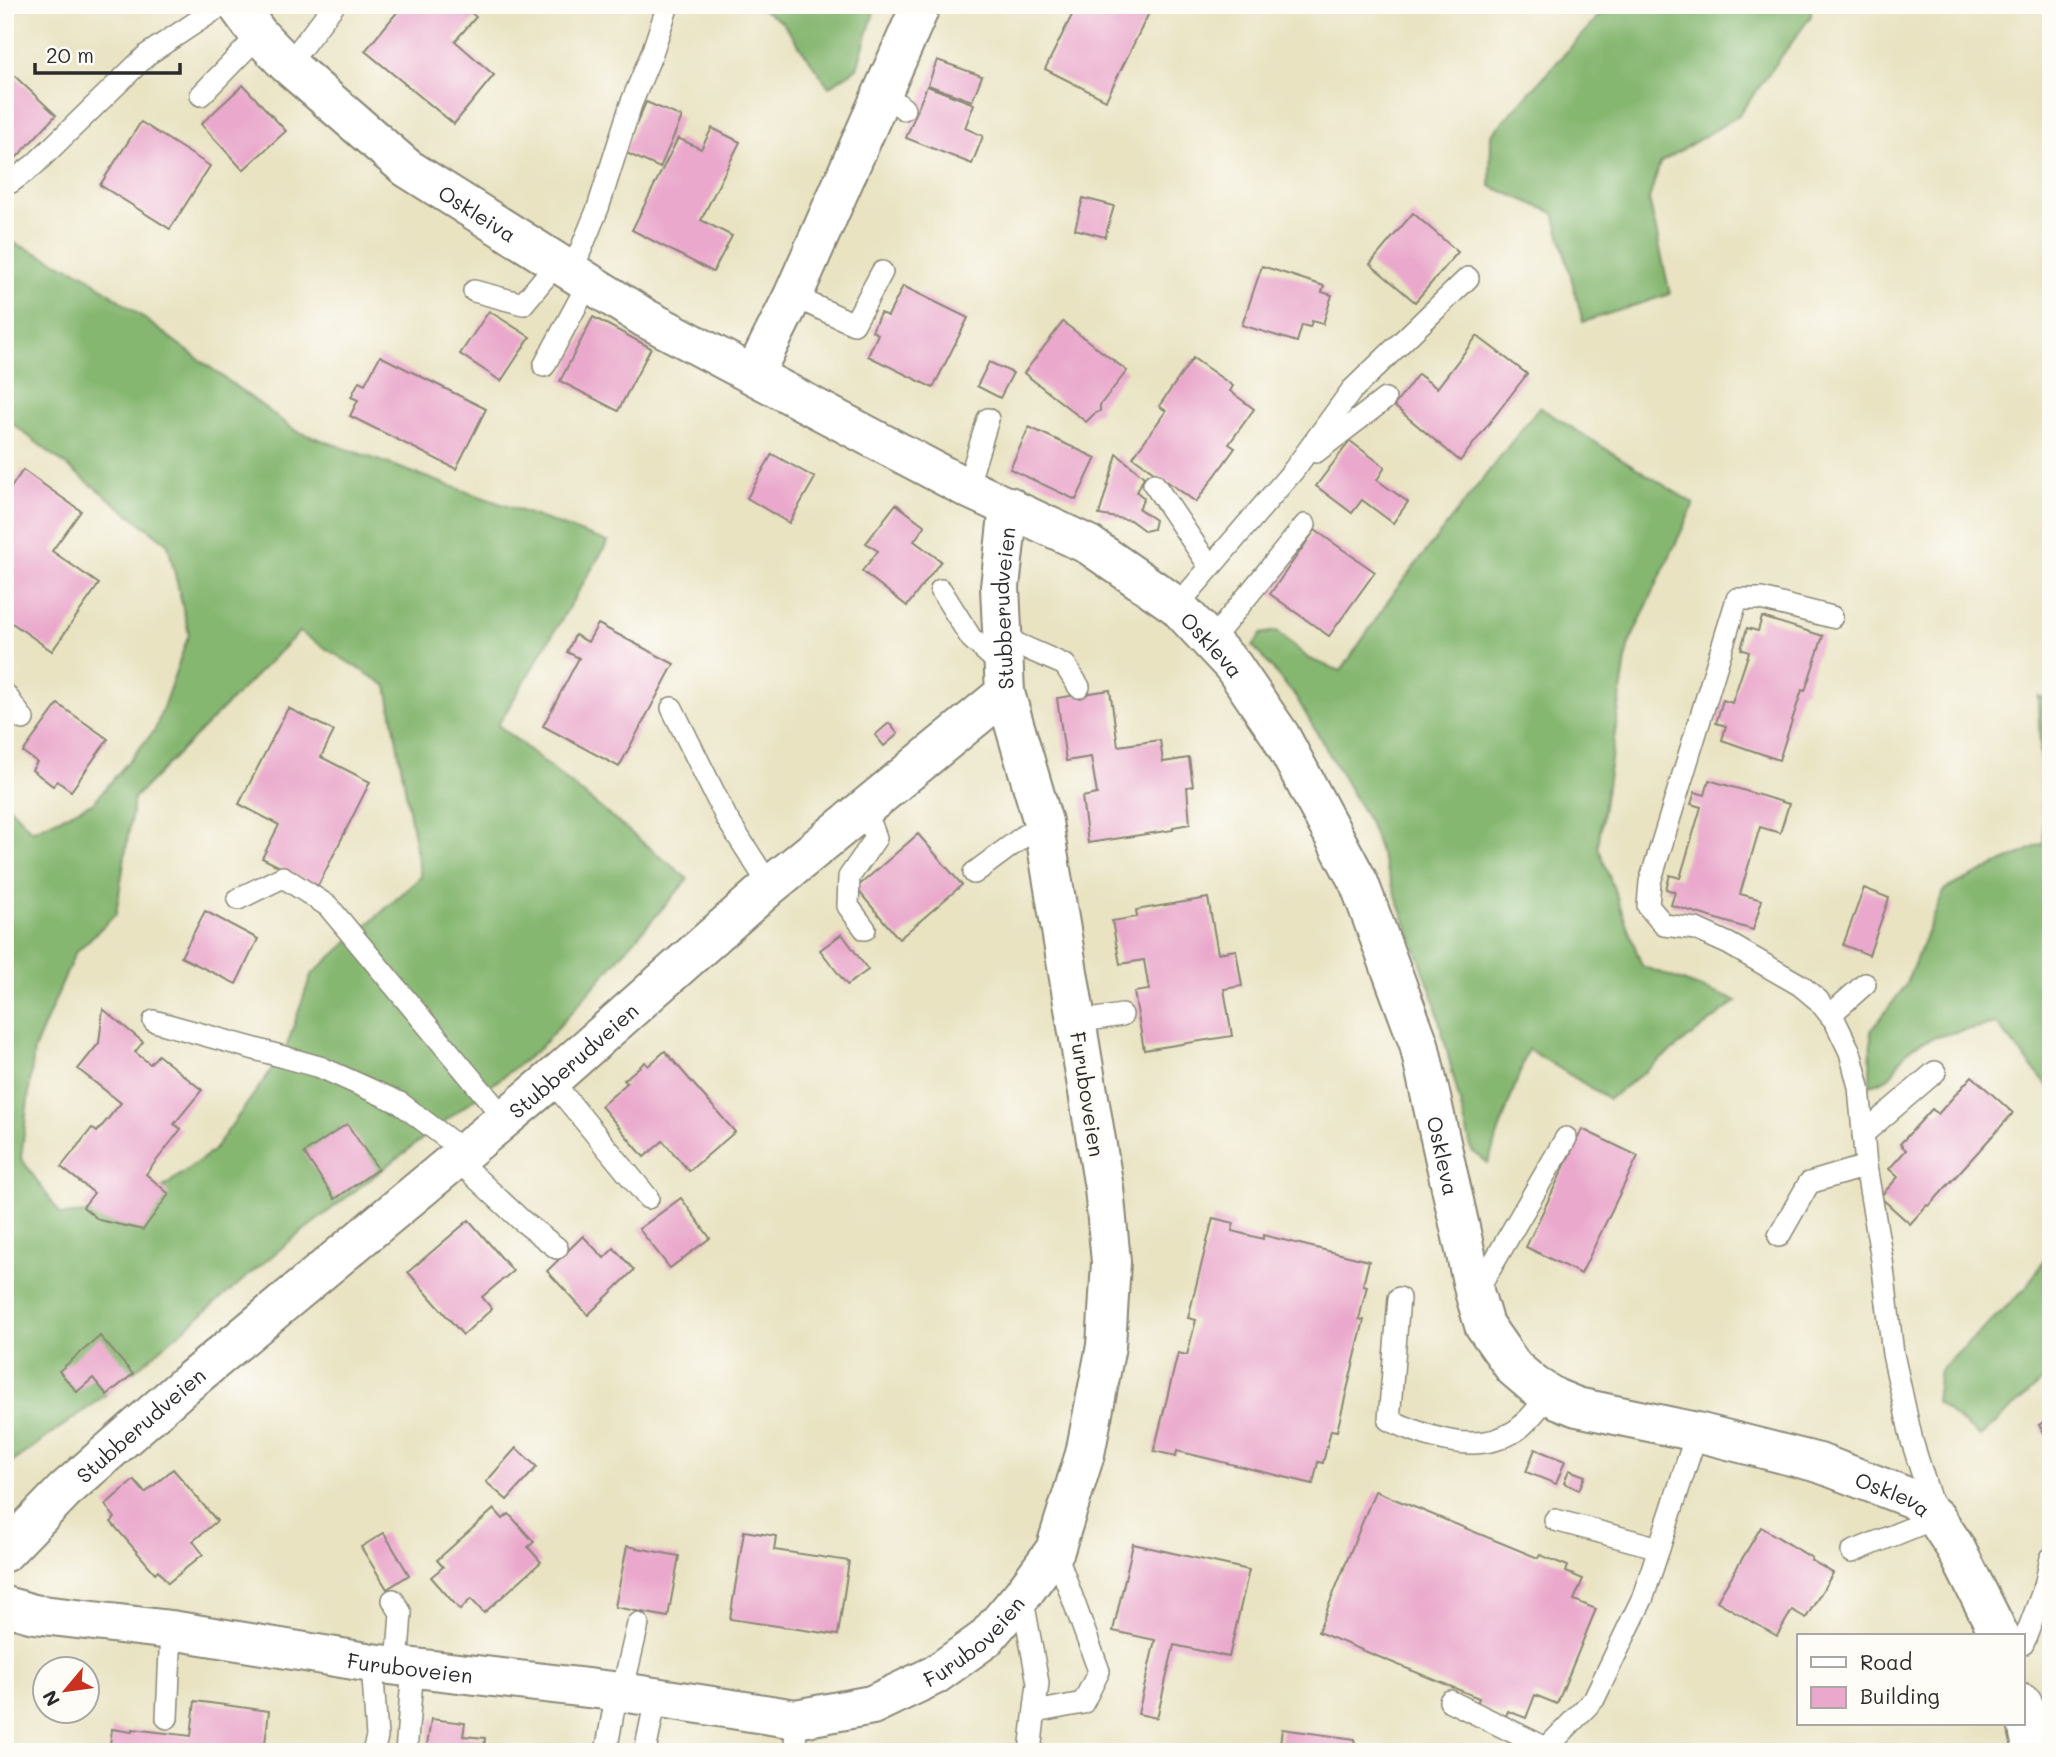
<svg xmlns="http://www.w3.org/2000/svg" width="2056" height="1757" viewBox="0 0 2056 1757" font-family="Mali,sans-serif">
<rect width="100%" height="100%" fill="#fdfcf7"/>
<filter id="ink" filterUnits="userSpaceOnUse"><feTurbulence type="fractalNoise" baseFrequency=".0143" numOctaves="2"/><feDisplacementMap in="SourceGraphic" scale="14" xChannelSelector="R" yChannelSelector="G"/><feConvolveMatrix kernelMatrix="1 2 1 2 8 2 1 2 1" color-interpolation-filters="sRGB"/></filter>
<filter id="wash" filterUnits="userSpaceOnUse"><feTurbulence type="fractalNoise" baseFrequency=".00686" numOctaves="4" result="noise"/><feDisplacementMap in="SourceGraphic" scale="28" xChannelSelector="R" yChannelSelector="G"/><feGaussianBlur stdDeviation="1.57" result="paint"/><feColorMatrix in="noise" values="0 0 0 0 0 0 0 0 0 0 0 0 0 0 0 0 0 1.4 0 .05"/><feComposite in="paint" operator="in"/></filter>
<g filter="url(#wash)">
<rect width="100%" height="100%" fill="#e9e3c2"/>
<g fill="#86b771" stroke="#58714e" stroke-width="2" fill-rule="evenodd">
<path d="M 756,5 L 876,5 L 857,68 L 829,87 L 783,23 Z"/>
<path d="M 1609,5 L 1811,5 L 1811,16 L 1738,116 L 1660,163 L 1649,199 L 1670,294 L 1583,322 L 1554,213 L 1490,186 L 1491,135 Z"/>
<path d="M 5,239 L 84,274 L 296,431 L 608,542 L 498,725 L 688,879 L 540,1048 L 290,1241 L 99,1400 L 5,1467 L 5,802 L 32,831 L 94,802 L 155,730 L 189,634 L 168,544 L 5,418 ZM 299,632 L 387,686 L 421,877 L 311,975 L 285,1051 L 213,1151 L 133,1209 L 61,1215 L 21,1158 L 34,1050 L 75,953 L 116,914 L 134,798 Z"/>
<path d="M 1539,407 L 1694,504 L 1628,646 L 1598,846 L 1642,966 L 1737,1001 L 1609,1099 L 1528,1049 L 1488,1163 L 1472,1151 L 1434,999 L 1369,822 L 1296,697 L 1253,646 L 1261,634 L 1277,631 L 1309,659 L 1341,671 L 1395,591 Z"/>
<path d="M 2038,696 L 2051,701 L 2051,1090 L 1997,1024 C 1976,1028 1924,1036 1909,1050 C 1890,1067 1902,1076 1870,1085 L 1871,1031 L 1905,986 L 1945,889 L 2044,843 Z"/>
<path d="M 2051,1249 L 2051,1373 L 1980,1437 L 1936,1402 L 1940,1370 L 2026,1288 Z"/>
</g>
<g id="blocks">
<g fill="#eaa9cc">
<path d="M 403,5 L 462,5 L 476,17 L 455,41 L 494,75 L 454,124 L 365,51 Z"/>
<path d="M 1077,5 L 1153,5 L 1106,100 L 1045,69 Z"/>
<path d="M 937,60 L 982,76 L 972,101 L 928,85 Z"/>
<path d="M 5,67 L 56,115 L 5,170 Z"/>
<path d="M 243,85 L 286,131 L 243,170 L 201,124 Z"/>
<path d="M 927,86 L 974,104 L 965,128 L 983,136 L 972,164 L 906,138 Z"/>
<path d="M 646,102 L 682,117 L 660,168 L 624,152 Z"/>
<path d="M 141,122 L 210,166 L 170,229 L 100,185 Z"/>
<path d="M 712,128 L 740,142 L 701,220 L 732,236 L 713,272 L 632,230 L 678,138 L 701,149 Z"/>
<path d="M 1083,198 L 1114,206 L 1105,237 L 1075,229 Z"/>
<path d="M 1413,213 L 1458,252 L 1415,302 L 1370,264 Z"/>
<path d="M 1262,266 L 1324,286 L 1322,292 L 1332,295 L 1323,324 L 1312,321 L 1310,327 L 1302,325 L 1297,342 L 1242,325 Z"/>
<path d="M 903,286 L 968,318 L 933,388 L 868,356 L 878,334 L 872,331 L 880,313 L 888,316 Z"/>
<path d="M 489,311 L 530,337 L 501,381 L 460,354 Z"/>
<path d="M 593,317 L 651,348 L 618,411 L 560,381 Z"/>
<path d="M 1063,322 L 1127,371 L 1100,405 L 1100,411 L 1094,414 L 1086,422 L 1024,373 Z"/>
<path d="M 1477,336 L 1527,374 L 1460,461 L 1394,406 L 1418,374 L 1437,388 Z"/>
<path d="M 380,356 L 486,409 L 456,469 L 350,416 L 358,400 L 351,397 L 359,381 L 365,384 Z"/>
<path d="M 1193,358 L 1233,386 L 1230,391 L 1254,409 L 1229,444 L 1235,448 L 1196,502 L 1133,457 L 1166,411 L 1159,406 Z"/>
<path d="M 989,362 L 1013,373 L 1000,398 L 977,386 Z"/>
<path d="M 1029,427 L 1096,458 L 1076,500 L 1010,469 Z"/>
<path d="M 1350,441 L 1385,467 L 1377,480 L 1408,502 L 1393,523 L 1362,500 L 1352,513 L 1316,486 Z"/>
<path d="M 772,454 L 815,478 L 789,523 L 747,498 Z"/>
<path d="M 1117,454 L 1144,477 L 1137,492 L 1144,498 L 1139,509 L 1155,520 L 1153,529 L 1145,531 L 1130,520 L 1099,515 Z"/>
<path d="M 23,470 L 81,511 L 52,551 L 99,584 L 52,651 L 5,618 L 5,496 Z"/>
<path d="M 896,504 L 925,526 L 914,541 L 941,561 L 907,606 L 862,571 L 878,551 L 866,543 Z"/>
<path d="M 1315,530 L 1375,572 L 1329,636 L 1270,594 Z"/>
<path d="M 1762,617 L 1823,636 L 1805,691 L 1802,690 L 1779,760 L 1722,740 L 1726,726 L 1716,723 L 1723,700 L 1732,703 L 1749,652 L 1741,649 L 1747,628 L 1758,631 Z"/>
<path d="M 598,624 L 674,664 L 619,767 L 543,726 L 579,658 L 567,652 L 575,635 L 588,642 Z"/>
<path d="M 1110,690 L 1118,746 L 1160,740 L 1163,762 L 1189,758 L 1193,786 L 1187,787 L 1190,824 L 1173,827 L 1173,830 L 1088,843 L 1082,797 L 1097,794 L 1091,757 L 1066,761 L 1057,698 Z"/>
<path d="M 58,704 L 108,739 L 71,791 L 57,781 L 53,786 L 32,770 L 37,762 L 23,752 Z"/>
<path d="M 288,708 L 334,731 L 321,757 L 370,782 L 318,886 L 262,858 L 279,825 L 239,804 Z"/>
<path d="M 889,723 L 898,734 L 884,746 L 875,735 Z"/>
<path d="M 1709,780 L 1789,804 L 1780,833 L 1760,827 L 1740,894 L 1762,900 L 1753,930 L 1671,905 L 1675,892 L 1666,889 L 1670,875 L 1680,878 L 1701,807 L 1691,804 L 1695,792 L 1705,795 Z"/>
<path d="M 918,834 L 962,885 L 899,939 L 856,888 Z"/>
<path d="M 1864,888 L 1889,898 L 1869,955 L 1843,945 Z"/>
<path d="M 1208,898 L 1218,953 L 1236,950 L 1242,986 L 1224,989 L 1232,1036 L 1144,1050 L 1134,992 L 1149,990 L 1144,960 L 1120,964 L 1112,921 L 1137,917 L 1136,910 Z"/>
<path d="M 205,911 L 258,939 L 236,984 L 181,957 Z"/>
<path d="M 842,934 L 868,970 L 847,985 L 820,950 Z"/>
<path d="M 103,1009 L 143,1042 L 135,1052 L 150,1064 L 158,1055 L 202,1090 L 174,1124 L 181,1129 L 146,1174 L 169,1194 L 143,1230 L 99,1220 L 83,1207 L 94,1193 L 61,1167 L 92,1128 L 97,1132 L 121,1103 L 78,1069 L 99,1043 Z"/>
<path d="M 665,1051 L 735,1132 L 689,1171 L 663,1141 L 644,1157 L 601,1106 L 627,1083 L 624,1080 L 645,1062 L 648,1066 Z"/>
<path d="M 1972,1076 L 2013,1113 L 1929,1206 L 1927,1205 L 1910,1224 L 1880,1197 L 1898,1177 L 1889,1169 L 1906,1150 L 1900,1144 L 1932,1109 L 1938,1114 Z"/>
<path d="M 347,1124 L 378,1169 L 335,1199 L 304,1153 Z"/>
<path d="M 1582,1129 L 1638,1156 L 1581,1274 L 1526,1247 Z"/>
<path d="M 681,1198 L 710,1238 L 670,1268 L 639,1229 Z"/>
<path d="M 1213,1218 L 1234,1223 L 1232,1231 L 1263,1239 L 1263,1235 L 1369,1261 L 1363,1285 L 1367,1286 L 1359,1319 L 1364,1320 L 1337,1431 L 1331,1430 L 1323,1463 L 1318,1462 L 1313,1484 L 1177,1451 L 1176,1456 L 1154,1451 L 1178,1353 L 1187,1355 L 1196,1320 L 1188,1318 Z"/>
<path d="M 469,1220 L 513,1271 L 482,1297 L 492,1309 L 463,1335 L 408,1272 Z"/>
<path d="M 583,1236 L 604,1258 L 614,1248 L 634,1270 L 588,1315 L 547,1271 Z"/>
<path d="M 100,1336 L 133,1374 L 107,1395 L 93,1378 L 77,1392 L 59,1371 Z"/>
<path d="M 2051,1417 L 2051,1443 L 2039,1425 Z"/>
<path d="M 516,1448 L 537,1467 L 507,1500 L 486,1482 Z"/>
<path d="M 1535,1449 L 1565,1461 L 1556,1484 L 1526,1472 Z"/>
<path d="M 173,1469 L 217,1521 L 193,1541 L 203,1554 L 168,1583 L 158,1570 L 155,1573 L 111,1522 L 115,1518 L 105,1505 L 134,1480 L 145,1493 Z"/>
<path d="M 1569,1470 L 1585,1476 L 1579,1490 L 1564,1483 Z"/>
<path d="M 1375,1491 L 1538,1558 L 1540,1555 L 1568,1566 L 1566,1572 L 1583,1579 L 1574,1600 L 1596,1609 L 1557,1704 L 1535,1695 L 1526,1718 L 1508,1711 L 1506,1716 L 1477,1704 L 1479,1698 L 1318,1632 Z"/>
<path d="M 494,1509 L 503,1519 L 509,1514 L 534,1542 L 528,1547 L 541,1562 L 484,1613 L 471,1599 L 460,1610 L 431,1577 L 443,1567 L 437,1560 Z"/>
<path d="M 1761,1527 L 1812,1558 L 1811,1560 L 1833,1573 L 1806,1618 L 1792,1610 L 1777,1636 L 1717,1601 Z"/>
<path d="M 744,1531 L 776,1536 L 774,1550 L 849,1561 L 838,1635 L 730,1619 Z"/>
<path d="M 384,1533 L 409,1575 L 387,1589 L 361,1547 Z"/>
<path d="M 1133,1544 L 1249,1570 L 1229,1657 L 1174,1645 L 1157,1718 L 1138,1714 L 1155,1640 L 1113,1631 Z"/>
<path d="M 627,1546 L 679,1556 L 668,1617 L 615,1607 Z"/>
<path d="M 195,1701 L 269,1711 L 264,1752 L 109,1752 L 112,1729 L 132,1732 L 132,1729 L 191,1736 Z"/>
<path d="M 431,1719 L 465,1723 L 463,1736 L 485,1738 L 484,1752 L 426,1752 Z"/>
<path d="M 1282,1729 L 1355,1739 L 1353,1752 L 1279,1752 Z"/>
</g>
</g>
</g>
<g filter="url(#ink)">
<use href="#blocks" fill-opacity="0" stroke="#8a8776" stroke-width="2"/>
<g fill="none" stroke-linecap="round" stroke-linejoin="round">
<g stroke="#8a8776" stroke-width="24">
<g id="lane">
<path d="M 288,65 L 334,5"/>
<path d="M 882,91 L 904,109"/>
<path d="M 201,95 L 259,35"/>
<path d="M 5,183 L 11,182 L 34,165 L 148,54 L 222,5"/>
<path d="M 572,271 L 598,208 L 631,104 L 652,53 L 668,5"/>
<path d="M 474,291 L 523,304 L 557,263"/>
<path d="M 793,296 L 854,324 L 882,272"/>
<path d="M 544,366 L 589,282"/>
<path d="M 1316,452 L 1385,399"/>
<path d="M 1154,484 L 1210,567"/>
<path d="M 967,488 L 988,419"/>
<path d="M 941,590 L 971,638 L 1003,667"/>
<path d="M 1177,606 L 1293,471 L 1352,390 L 1468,278"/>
<path d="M 1832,617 L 1761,599 L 1737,599 L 1650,882 L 1648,906 L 1664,925 L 1696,929 L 1729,944 L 1800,985 L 1818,1000 L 1835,1021 L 1850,1052 L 1859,1087 L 1866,1166 L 1882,1260 L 1893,1354 L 1912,1441 L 1936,1518 L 1852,1552"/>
<path d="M 1001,637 L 1065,665 L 1079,687"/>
<path d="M 1210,642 L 1305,525"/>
<path d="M 5,694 L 23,719"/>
<path d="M 672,708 L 727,819 L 770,886"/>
<path d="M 974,873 L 1043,822"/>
<path d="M 238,899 L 283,877 L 328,906 L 505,1119"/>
<path d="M 865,929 L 848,906 L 849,877 L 876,838 L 865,808"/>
<path d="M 1830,1015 L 1865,984"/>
<path d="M 154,1021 L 320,1067 L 400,1103 L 465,1152"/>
<path d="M 1076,1022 L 1122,1015"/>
<path d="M 551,1080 L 648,1198"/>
<path d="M 1863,1134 L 1935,1072"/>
<path d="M 456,1159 L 521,1220 L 557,1248"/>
<path d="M 1779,1236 L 1809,1183 L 1866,1166"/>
<path d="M 1476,1293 L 1566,1138"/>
<path d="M 1399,1298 L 1389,1420 C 1427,1437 1476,1456 1515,1431 C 1528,1423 1539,1406 1549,1395"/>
<path d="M 1555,1520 L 1659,1548"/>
<path d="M 1022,1595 L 1038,1683 L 1030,1752"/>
<path d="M 393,1600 L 401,1613 L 397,1666"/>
<path d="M 2023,1644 L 2045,1586 L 2051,1558"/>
<path d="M 372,1663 L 377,1737 L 373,1752"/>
<path d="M 622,1692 L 638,1624"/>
<path d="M 1450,1701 L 1546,1748"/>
<path d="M 1035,1712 L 1083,1703 L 1099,1671 L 1055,1550"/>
<path d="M 167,1718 L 171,1630"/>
<path d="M 406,1752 L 413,1667"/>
<path d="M 606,1752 L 617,1691"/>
<path d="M 645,1752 L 656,1698"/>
<path d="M 795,1752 L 796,1719"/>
<path d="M 1543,1752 L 1594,1699 L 1643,1597 L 1697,1432"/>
</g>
</g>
<g stroke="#8a8776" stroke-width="42">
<g id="street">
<path id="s1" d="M 237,5 L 259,35 L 288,65 L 407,168 L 645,318 L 967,488 L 1089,545 L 1177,606 L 1233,666 L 1280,735 L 1359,883 L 1419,1044 L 1475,1295 L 1484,1325 L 1514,1368 L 1534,1385 L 1555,1398 L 1577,1407 L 1697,1432 L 1819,1463 L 1913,1499 L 1936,1518 L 1955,1547 L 2000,1636"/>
<path d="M 754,374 L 793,296 L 921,5"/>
<path id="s2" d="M 5,1552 L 65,1490 L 185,1385 L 551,1080 L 770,886 L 1005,693 L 1000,587 L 1009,506"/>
<path id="s3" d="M 5,1606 L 34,1614 L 171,1630 L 372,1663 L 622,1692 L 796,1719 L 872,1705 L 935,1675 L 985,1639 L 1022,1595 L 1055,1550 L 1085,1454 L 1106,1346 L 1111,1262 L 1104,1188 L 1043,822 L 1005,693"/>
<path d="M 2023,1704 L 2033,1752"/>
</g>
</g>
<use href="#lane" stroke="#fff" stroke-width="21"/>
<use href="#street" stroke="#fff" stroke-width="38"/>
</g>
</g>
<g text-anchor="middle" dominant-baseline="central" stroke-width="6" stroke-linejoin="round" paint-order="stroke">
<g font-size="21" fill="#2b2b2b" stroke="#fdfcf7">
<text stroke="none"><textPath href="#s1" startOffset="320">Oskleiva</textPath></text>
<text stroke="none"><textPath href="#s2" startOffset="1404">Stubberudveien</textPath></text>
<text stroke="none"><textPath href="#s1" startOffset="1176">Oskleva</textPath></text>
<text stroke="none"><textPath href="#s2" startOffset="752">Stubberudveien</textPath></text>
<text transform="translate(1088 1094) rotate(81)">Furuboveien</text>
<text stroke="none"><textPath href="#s1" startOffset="1743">Oskleva</textPath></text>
<text stroke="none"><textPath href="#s2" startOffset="186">Stubberudveien</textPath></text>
<text stroke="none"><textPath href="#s1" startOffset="2373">Oskleva</textPath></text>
<text stroke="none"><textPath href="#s3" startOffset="998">Furuboveien</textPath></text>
<text stroke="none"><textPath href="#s3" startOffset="410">Furuboveien</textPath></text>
</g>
</g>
<rect width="2056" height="1757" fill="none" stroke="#fdfcf7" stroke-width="28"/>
<rect x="1797" y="1634" width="228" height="91" fill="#fdfcf7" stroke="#a9a8a5" stroke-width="2"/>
<rect x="1811" y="1657" width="35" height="10" fill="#ffffff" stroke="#a9a8a5" stroke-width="2"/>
<text x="1860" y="1670" font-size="21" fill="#2b2b2b">Road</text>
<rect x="1811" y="1687" width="35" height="21" fill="#eaa9cc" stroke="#a9a8a5" stroke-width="2"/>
<text x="1860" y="1704" font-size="21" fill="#2b2b2b">Building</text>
<g transform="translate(66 1690) rotate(241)"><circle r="33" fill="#fdfcf7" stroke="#a9a8a5" stroke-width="2"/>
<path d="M0-5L12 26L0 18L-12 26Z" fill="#c8321e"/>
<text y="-10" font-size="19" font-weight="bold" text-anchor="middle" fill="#2b2b2b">N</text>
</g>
<path d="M35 63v10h145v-10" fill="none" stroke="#2b2b2b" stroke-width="3.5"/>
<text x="46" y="63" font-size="21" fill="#2b2b2b" stroke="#fdfcf7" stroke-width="5" paint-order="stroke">20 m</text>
</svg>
